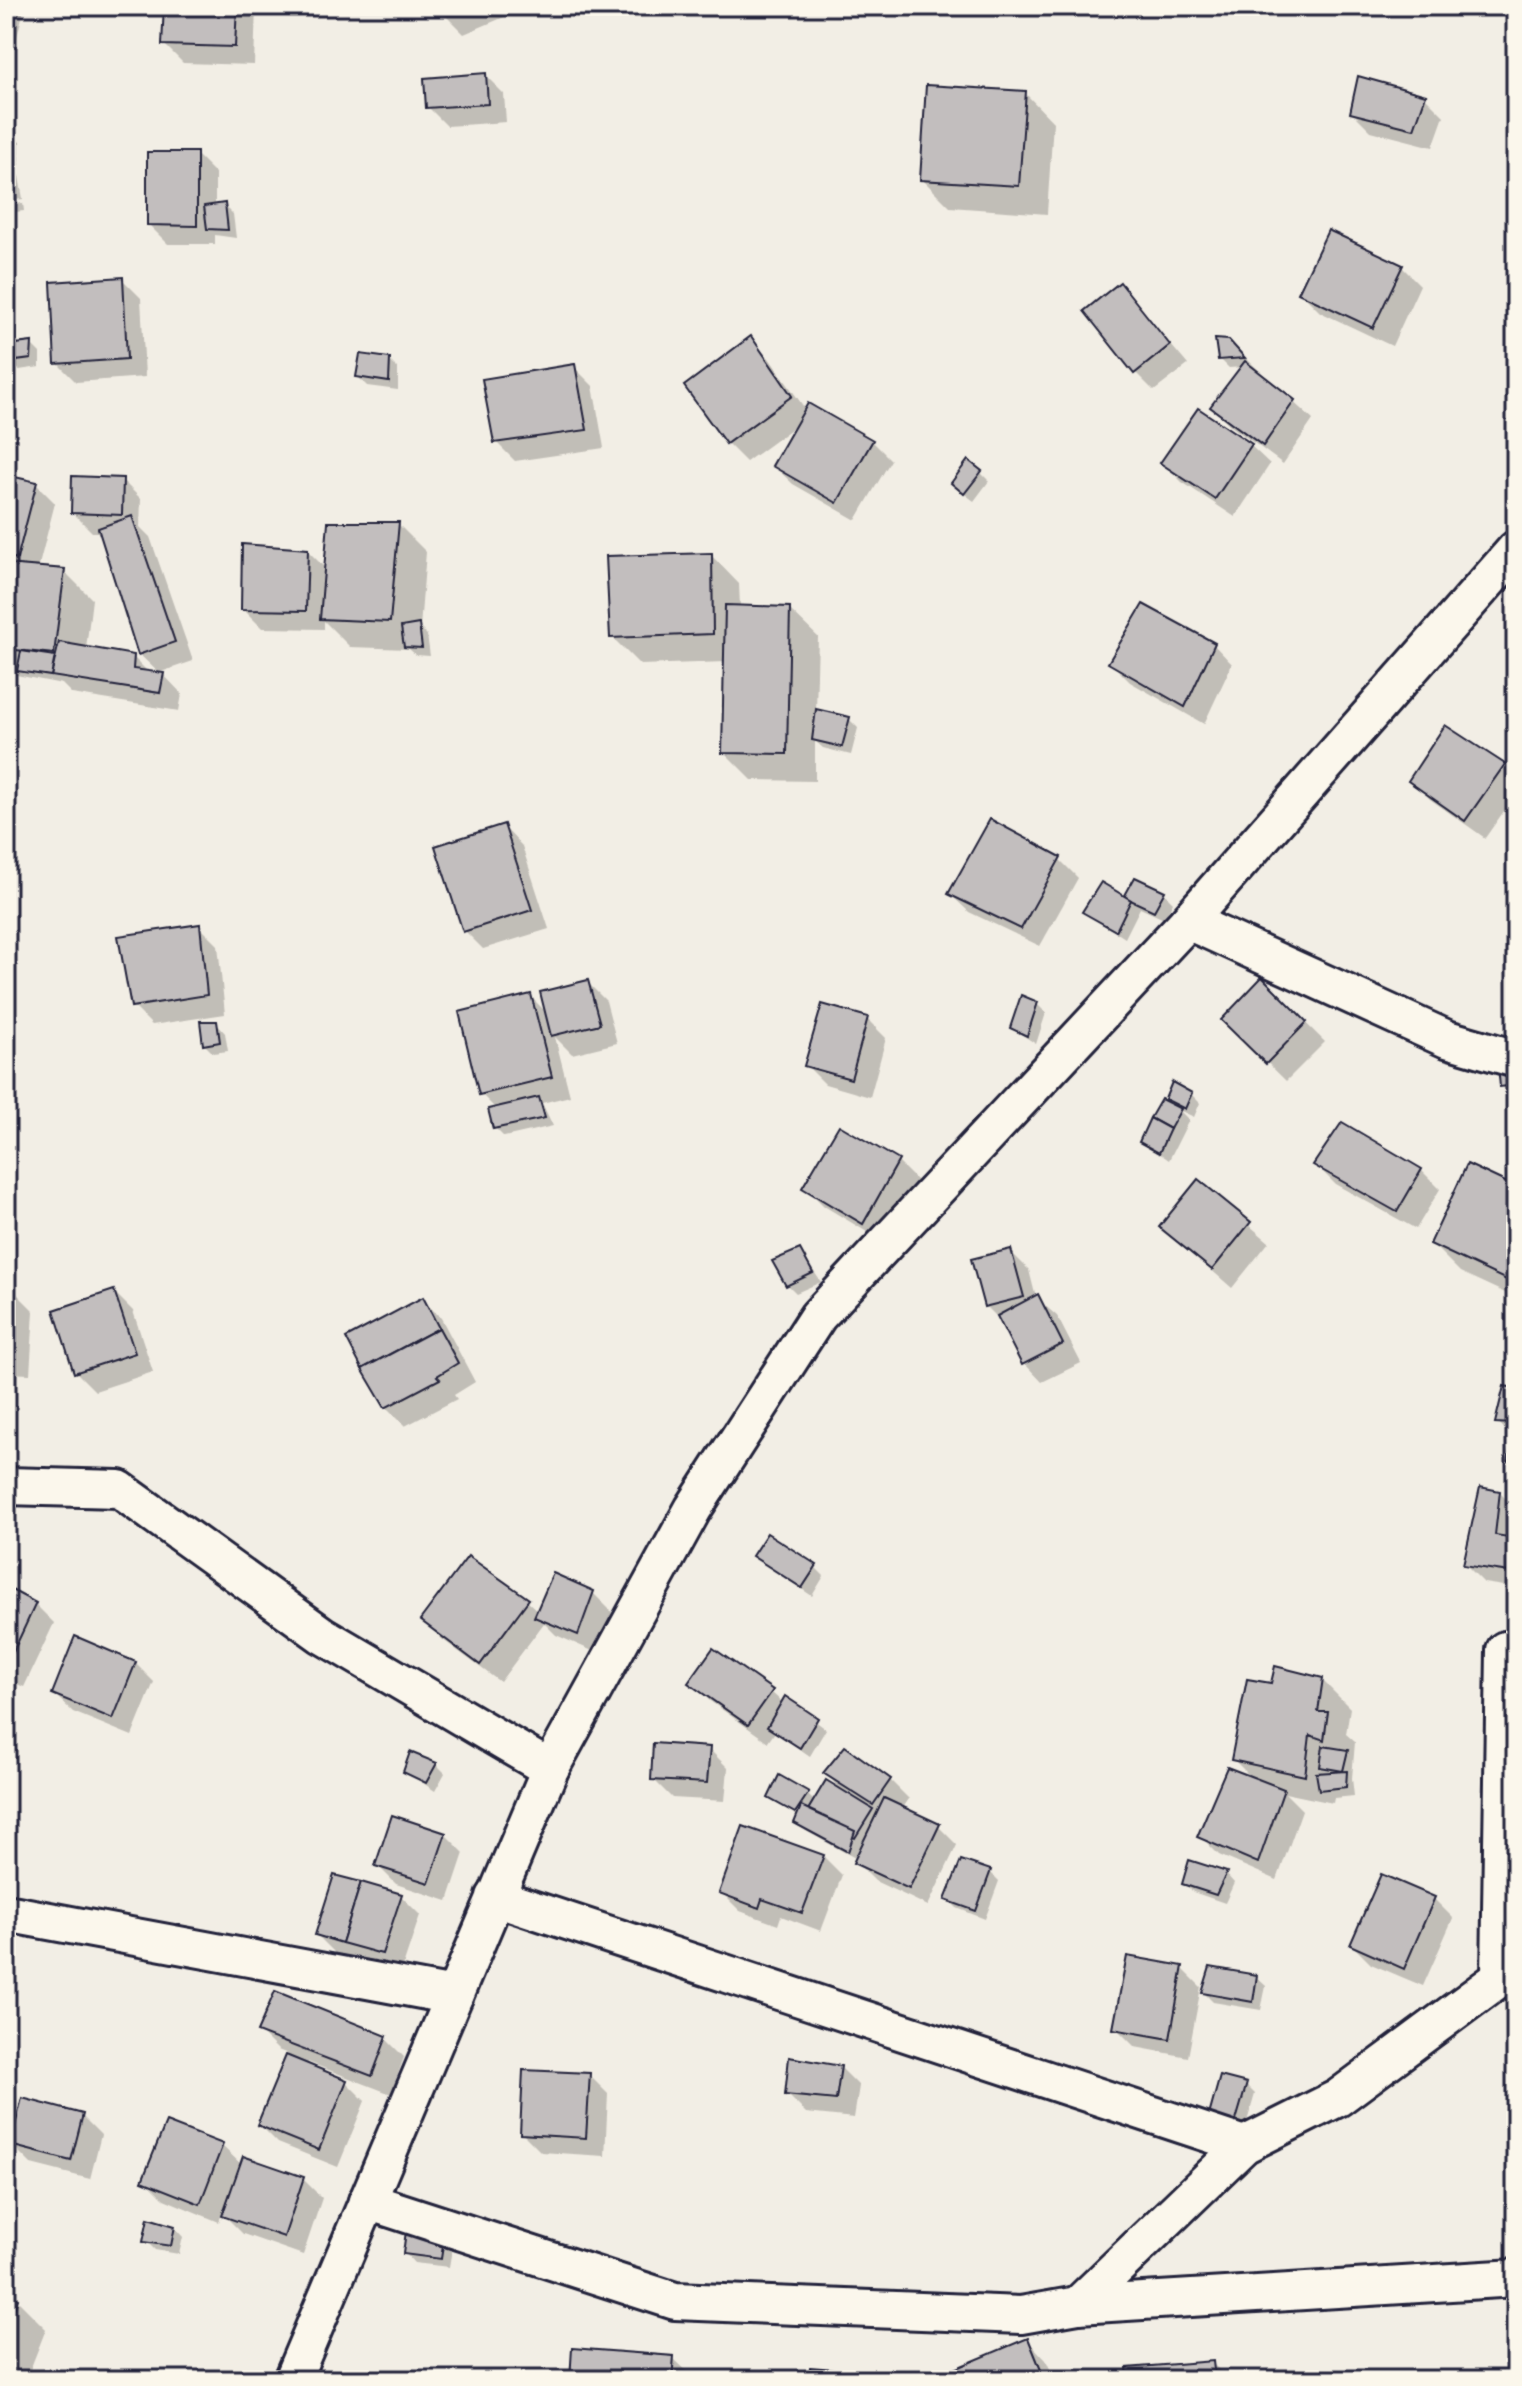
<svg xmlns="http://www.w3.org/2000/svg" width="1522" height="2386" viewBox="0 0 1522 2386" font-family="'Comic Neue',sans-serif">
<rect width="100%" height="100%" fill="#f2eee5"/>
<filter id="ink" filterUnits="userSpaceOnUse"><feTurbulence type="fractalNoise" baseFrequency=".0125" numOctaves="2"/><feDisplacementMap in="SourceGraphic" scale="16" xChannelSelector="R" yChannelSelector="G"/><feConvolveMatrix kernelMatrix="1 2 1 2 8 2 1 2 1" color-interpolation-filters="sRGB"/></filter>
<g filter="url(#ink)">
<g fill="#0003">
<path d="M 6,6 L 25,6 L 10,63 L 6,62 Z"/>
<path d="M 166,6 L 256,6 L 254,65 L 183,63 L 164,44 Z"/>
<path d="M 421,6 L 530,6 L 464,34 L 438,8 L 427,12 Z"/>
<path d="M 485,75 L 504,94 L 506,122 L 447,126 L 428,107 Z"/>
<path d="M 1025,93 L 1053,122 L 1047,214 L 950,207 L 922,179 Z"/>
<path d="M 1425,97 L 1444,116 L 1433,147 L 1371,131 L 1352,112 Z"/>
<path d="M 6,132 L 20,142 L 19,169 L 12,169 L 19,176 L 23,199 L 6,201 Z"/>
<path d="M 196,154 L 215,173 L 215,206 L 224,205 L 233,214 L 236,238 L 215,235 L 215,244 L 168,244 L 149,225 Z"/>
<path d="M 23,203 L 24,211 L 6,213 L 6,205 Z"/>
<path d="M 6,214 L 8,216 L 9,271 L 6,271 Z"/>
<path d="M 1401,266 L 1420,285 L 1392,346 L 1320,312 L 1301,293 Z"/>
<path d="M 122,279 L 141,298 L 145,377 L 76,382 L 57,363 Z"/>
<path d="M 1120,285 L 1188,365 L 1154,391 L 1135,372 Z"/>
<path d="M 750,339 L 769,358 L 806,410 L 872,441 L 891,460 L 856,520 L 793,484 L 774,466 L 798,424 L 746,462 L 727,443 Z"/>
<path d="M 31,344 L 40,353 L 40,367 L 19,370 L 10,361 Z"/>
<path d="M 1238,351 L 1313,420 L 1283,464 L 1231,426 L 1212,407 L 1243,367 L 1229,368 L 1220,359 Z"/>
<path d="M 389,360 L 398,369 L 398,390 L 367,386 L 358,377 Z"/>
<path d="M 574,367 L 593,386 L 604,448 L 515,461 L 496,442 Z"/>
<path d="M 1199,411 L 1251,446 L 1270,464 L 1235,517 L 1182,482 L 1163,463 Z"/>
<path d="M 980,472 L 989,481 L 974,501 L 962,492 Z"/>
<path d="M 6,477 L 36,484 L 55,503 L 38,569 L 64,571 L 92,599 L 86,649 L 133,657 L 149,673 L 160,674 L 139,654 L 101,532 L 92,532 L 73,513 L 122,480 L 141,499 L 140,527 L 150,537 L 193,661 L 161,672 L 182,694 L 179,711 L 72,694 L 62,684 L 6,673 Z"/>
<path d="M 398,524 L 426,552 L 420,628 L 427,635 L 430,656 L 416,655 L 409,649 L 350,647 L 324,621 L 324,629 L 262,628 L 243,609 L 308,551 L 326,569 Z"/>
<path d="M 711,555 L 739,584 L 740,607 L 789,609 L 818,637 L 816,711 L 849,719 L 858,728 L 851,755 L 823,748 L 815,741 L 815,781 L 752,780 L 724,752 L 726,662 L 640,665 L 612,637 Z"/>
<path d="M 1214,645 L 1232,664 L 1204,724 L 1130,682 L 1111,663 Z"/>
<path d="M 1504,766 L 1516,778 L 1516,794 L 1485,838 L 1430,799 L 1411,780 Z"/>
<path d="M 504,827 L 522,846 L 549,929 L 483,949 L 464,930 Z"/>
<path d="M 1059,859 L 1078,878 L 1040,946 L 969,912 L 950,894 Z"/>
<path d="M 1136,879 L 1164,893 L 1173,902 L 1164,919 L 1140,908 L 1125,938 L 1085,912 L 1125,899 Z"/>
<path d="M 199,926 L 218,945 L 225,1014 L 152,1025 L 133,1006 Z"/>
<path d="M 1262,980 L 1325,1042 L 1286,1081 L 1224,1020 Z"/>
<path d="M 587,982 L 606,1001 L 617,1043 L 572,1054 L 555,1037 L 570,1096 L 542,1103 L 553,1126 L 504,1137 L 495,1128 L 496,1109 L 481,1094 L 531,997 L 547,1013 Z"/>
<path d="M 1037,1004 L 1046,1013 L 1036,1044 L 1012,1028 Z"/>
<path d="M 867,1019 L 886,1038 L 870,1097 L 825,1084 L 806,1065 Z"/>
<path d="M 216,1023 L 225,1033 L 228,1051 L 213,1053 L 204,1044 Z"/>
<path d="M 1516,1069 L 1516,1094 L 1511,1095 L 1502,1086 Z"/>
<path d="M 1191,1094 L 1200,1103 L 1194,1117 L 1179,1110 L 1189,1120 L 1169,1160 L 1142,1141 L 1177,1108 L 1167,1098 Z"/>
<path d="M 898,1162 L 917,1181 L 882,1241 L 824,1206 L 805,1187 Z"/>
<path d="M 1316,1165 L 1421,1170 L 1440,1189 L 1416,1229 L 1335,1184 Z"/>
<path d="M 1468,1167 L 1516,1189 L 1516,1298 L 1460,1272 L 1432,1244 Z"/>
<path d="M 1198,1182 L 1269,1242 L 1232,1288 L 1161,1226 Z"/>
<path d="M 800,1251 L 821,1282 L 796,1293 L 787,1284 Z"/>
<path d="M 1010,1251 L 1029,1270 L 1036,1298 L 1057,1316 L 1081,1363 L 1042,1382 L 1024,1363 L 1002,1322 L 986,1306 Z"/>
<path d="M 6,1292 L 15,1292 L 34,1311 L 30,1374 L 6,1373 Z"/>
<path d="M 114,1292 L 133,1311 L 153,1372 L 95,1391 L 76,1372 Z"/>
<path d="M 422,1299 L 441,1318 L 475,1382 L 454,1395 L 457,1399 L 405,1426 L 386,1407 Z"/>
<path d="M 1516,1390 L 1516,1466 L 1510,1460 L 1513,1438 L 1498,1422 Z"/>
<path d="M 1499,1492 L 1516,1509 L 1516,1588 L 1484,1583 L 1465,1564 Z"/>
<path d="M 754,1556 L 815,1567 L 824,1576 L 812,1596 Z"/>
<path d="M 6,1589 L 35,1604 L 54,1623 L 24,1687 L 6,1679 Z"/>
<path d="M 593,1593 L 612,1612 L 597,1653 L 556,1635 L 544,1623 L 500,1682 L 442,1639 L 423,1620 L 527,1601 L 539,1612 Z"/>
<path d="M 135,1663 L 154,1682 L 132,1736 L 73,1712 L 54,1694 Z"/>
<path d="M 1322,1680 L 1350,1708 L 1346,1734 L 1355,1742 L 1352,1778 L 1354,1796 L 1334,1798 L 1333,1803 L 1285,1793 L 1302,1810 L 1277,1880 L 1219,1855 L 1200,1836 L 1253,1779 L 1233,1759 L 1272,1686 Z"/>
<path d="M 691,1683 L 771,1692 L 783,1703 L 785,1699 L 826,1729 L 810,1756 L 775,1732 L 768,1742 L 710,1701 Z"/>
<path d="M 709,1749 L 728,1768 L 725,1801 L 672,1798 L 653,1779 Z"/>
<path d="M 436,1764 L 445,1773 L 435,1791 L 405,1771 Z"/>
<path d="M 826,1773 L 890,1780 L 909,1799 L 902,1809 L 938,1826 L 957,1845 L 928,1906 L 875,1881 L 856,1862 L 857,1859 L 806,1831 L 797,1822 L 799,1817 L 770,1798 L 807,1794 L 815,1802 L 843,1793 Z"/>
<path d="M 445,1834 L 464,1853 L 448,1901 L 396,1884 L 378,1866 Z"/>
<path d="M 823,1856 L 842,1875 L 821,1931 L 781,1916 L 778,1925 L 740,1911 L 721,1892 Z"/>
<path d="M 990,1872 L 999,1881 L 985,1919 L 957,1908 L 948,1899 Z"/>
<path d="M 1226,1874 L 1234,1883 L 1225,1903 L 1193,1892 L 1184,1883 Z"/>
<path d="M 1382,1876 L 1434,1899 L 1453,1918 L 1423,1986 L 1371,1964 L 1352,1945 Z"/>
<path d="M 401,1896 L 420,1915 L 401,1972 L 336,1954 L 317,1935 Z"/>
<path d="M 1182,1968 L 1201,1987 L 1188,2057 L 1135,2047 L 1116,2028 Z"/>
<path d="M 1256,1977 L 1266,1986 L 1261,2010 L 1213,2002 L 1204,1993 Z"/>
<path d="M 259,2031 L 385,2038 L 404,2057 L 391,2094 L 308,2062 L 307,2065 L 346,2082 L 365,2101 L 338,2167 L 278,2143 L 260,2125 L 288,2054 L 278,2050 Z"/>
<path d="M 840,2067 L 859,2086 L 854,2118 L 806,2113 L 787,2094 Z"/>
<path d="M 589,2075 L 608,2094 L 605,2156 L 541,2152 L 522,2133 Z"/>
<path d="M 1246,2085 L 1255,2094 L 1244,2132 L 1219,2127 Z"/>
<path d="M 82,2116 L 101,2135 L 90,2179 L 31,2164 L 12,2145 Z"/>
<path d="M 167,2124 L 222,2146 L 242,2165 L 244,2159 L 303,2179 L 322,2198 L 303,2255 L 243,2234 L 222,2213 L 219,2222 L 164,2199 L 145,2180 Z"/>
<path d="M 409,2226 L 453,2243 L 449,2267 L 414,2263 L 405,2253 Z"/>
<path d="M 174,2227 L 183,2237 L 179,2254 L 155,2250 L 146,2241 Z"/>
<path d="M 6,2296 L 17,2300 L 46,2329 L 26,2380 L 6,2380 Z"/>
<path d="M 1028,2341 L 1046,2360 L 1055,2380 L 961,2380 Z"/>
<path d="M 673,2358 L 696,2380 L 572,2380 Z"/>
<path d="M 1212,2363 L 1229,2380 L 1130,2380 Z"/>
</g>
<g fill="#c2bebe" stroke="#22223b" stroke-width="2">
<path d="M 164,6 L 237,6 L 235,47 L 162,45 Z"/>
<path d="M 486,73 L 488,104 L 426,108 L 424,78 Z"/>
<path d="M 1358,76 L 1426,95 L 1414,129 L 1350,113 Z"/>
<path d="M 926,85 L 1026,91 L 1019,186 L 920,180 Z"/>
<path d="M 6,130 L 12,131 L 11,161 L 6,161 Z"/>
<path d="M 147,152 L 197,152 L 197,226 L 147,225 Z"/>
<path d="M 6,165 L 11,165 L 16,202 L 6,203 Z"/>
<path d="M 225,203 L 228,230 L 207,229 L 204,206 Z"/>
<path d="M 1328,230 L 1403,265 L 1373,328 L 1298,293 Z"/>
<path d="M 123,277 L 127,359 L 55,364 L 51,282 Z"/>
<path d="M 1120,282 L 1170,345 L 1134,374 L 1084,311 Z"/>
<path d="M 751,336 L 792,396 L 726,444 L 684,386 Z"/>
<path d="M 1215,339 L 1229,340 L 1245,358 L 1218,360 Z"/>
<path d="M 32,342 L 31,359 L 8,362 L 8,345 Z"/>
<path d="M 360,354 L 390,358 L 389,382 L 356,377 Z"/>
<path d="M 1245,361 L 1295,400 L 1263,446 L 1210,407 Z"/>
<path d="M 575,364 L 587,430 L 494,443 L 482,379 Z"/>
<path d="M 808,403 L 873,440 L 837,503 L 772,466 Z"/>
<path d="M 1198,408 L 1252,444 L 1215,499 L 1160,463 Z"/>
<path d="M 968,460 L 982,471 L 964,494 L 951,483 Z"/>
<path d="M 6,475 L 37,482 L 17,559 L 6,556 Z"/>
<path d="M 72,476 L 123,478 L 122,515 L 71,513 Z"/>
<path d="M 132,516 L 175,642 L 138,655 L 98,528 Z"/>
<path d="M 328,522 L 399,522 L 390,622 L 320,619 Z"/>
<path d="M 242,544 L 308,549 L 306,611 L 241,610 Z"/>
<path d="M 712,553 L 713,634 L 610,638 L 606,556 Z"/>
<path d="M 6,564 L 65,569 L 54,654 L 6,649 Z"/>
<path d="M 1143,604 L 1215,643 L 1185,707 L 1108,663 Z"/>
<path d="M 725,605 L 790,607 L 787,754 L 722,753 Z"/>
<path d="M 419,624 L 422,648 L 404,647 L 401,627 Z"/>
<path d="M 59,642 L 134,655 L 133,669 L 164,673 L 160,693 L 51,676 Z"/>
<path d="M 21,651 L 55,656 L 51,676 L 17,671 Z"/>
<path d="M 816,709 L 850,717 L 842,747 L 812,740 Z"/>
<path d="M 1445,725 L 1505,764 L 1465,821 L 1408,781 Z"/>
<path d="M 990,819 L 1061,857 L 1021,929 L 948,894 Z"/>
<path d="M 504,824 L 532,910 L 463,932 L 435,846 Z"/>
<path d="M 1135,877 L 1165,891 L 1154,911 L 1124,897 Z"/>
<path d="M 1101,882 L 1131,900 L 1116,931 L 1082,912 Z"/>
<path d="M 200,924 L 207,995 L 131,1007 L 118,936 Z"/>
<path d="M 1262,977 L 1307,1022 L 1266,1064 L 1221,1020 Z"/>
<path d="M 588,980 L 600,1024 L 551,1036 L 540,992 Z"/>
<path d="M 531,994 L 552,1077 L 479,1095 L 459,1012 Z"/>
<path d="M 1021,995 L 1038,1002 L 1027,1036 L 1010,1028 Z"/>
<path d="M 822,1004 L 868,1017 L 851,1079 L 804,1066 Z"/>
<path d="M 200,1021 L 217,1021 L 220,1042 L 203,1045 Z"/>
<path d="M 1498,1066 L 1516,1067 L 1516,1085 L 1500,1087 Z"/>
<path d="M 1172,1082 L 1192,1093 L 1185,1109 L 1165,1099 Z"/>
<path d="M 539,1097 L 545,1118 L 493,1129 L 488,1109 Z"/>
<path d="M 1161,1099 L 1181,1109 L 1170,1129 L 1150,1118 Z"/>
<path d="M 1150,1118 L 1170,1129 L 1159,1153 L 1139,1142 Z"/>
<path d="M 1342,1122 L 1422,1169 L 1397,1212 L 1313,1165 Z"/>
<path d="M 839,1125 L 899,1160 L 863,1224 L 802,1188 Z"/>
<path d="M 1467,1164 L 1516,1187 L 1515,1284 L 1430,1244 Z"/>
<path d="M 1198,1179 L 1251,1222 L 1212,1270 L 1159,1227 Z"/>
<path d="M 800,1249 L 813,1273 L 786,1286 L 772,1261 Z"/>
<path d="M 1011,1249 L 1024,1297 L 984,1307 L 971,1259 Z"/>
<path d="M 6,1290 L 16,1290 L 12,1356 L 6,1356 Z"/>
<path d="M 114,1290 L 135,1353 L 74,1373 L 54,1310 Z"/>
<path d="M 1038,1294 L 1063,1344 L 1022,1365 L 997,1316 Z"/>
<path d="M 423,1297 L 439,1328 L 362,1369 L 346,1338 Z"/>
<path d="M 439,1328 L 458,1363 L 437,1376 L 440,1379 L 385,1408 L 362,1369 Z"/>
<path d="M 1504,1386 L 1516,1388 L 1516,1462 L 1508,1461 L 1513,1424 L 1495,1423 Z"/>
<path d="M 1480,1487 L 1500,1491 L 1495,1535 L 1516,1538 L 1516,1573 L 1463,1565 Z"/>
<path d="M 767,1533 L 817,1565 L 802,1588 L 752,1556 Z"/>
<path d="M 468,1556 L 529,1599 L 480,1665 L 420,1620 Z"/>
<path d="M 553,1573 L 594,1591 L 578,1635 L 534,1617 Z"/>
<path d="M 6,1587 L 36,1603 L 6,1667 Z"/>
<path d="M 75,1636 L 136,1662 L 113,1719 L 52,1694 Z"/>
<path d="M 713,1648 L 773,1690 L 748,1725 L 688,1683 Z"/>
<path d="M 1275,1666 L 1323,1678 L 1318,1712 L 1328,1712 L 1324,1740 L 1310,1735 L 1305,1776 L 1231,1760 L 1247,1679 L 1271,1683 Z"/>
<path d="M 785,1696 L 818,1718 L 800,1748 L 767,1727 Z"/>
<path d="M 653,1743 L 710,1747 L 707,1783 L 651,1780 Z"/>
<path d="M 845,1746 L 891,1779 L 873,1805 L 823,1773 Z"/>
<path d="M 1323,1746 L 1348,1750 L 1343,1771 L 1320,1767 Z"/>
<path d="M 410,1752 L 437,1763 L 426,1783 L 403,1772 Z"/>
<path d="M 1227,1767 L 1284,1789 L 1258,1863 L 1197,1837 Z"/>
<path d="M 1347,1771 L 1346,1787 L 1319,1790 L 1316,1773 Z"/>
<path d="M 779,1775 L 809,1792 L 795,1813 L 768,1798 Z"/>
<path d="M 826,1780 L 873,1809 L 855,1838 L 808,1810 Z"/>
<path d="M 884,1798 L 940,1824 L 909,1889 L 853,1863 Z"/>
<path d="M 801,1806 L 855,1831 L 848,1852 L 794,1823 Z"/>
<path d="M 392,1815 L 446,1833 L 429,1883 L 375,1866 Z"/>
<path d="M 743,1826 L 824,1855 L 802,1913 L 762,1899 L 759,1908 L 719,1893 Z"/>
<path d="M 961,1860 L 991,1870 L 976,1911 L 945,1900 Z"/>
<path d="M 1189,1860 L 1227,1872 L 1216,1895 L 1182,1884 Z"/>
<path d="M 1381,1874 L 1435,1897 L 1404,1969 L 1350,1945 Z"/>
<path d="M 334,1875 L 361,1882 L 342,1943 L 315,1935 Z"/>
<path d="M 361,1882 L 402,1894 L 382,1954 L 342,1943 Z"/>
<path d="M 1127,1956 L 1183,1966 L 1170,2039 L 1113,2029 Z"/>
<path d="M 1210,1967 L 1257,1975 L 1253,2002 L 1202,1993 Z"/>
<path d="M 275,1991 L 387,2036 L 372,2076 L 257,2032 Z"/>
<path d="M 286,2055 L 347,2080 L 319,2150 L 257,2125 Z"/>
<path d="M 789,2057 L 841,2066 L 836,2100 L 785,2095 Z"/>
<path d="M 523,2070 L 590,2073 L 586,2138 L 520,2134 Z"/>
<path d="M 1220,2076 L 1247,2083 L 1235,2124 L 1208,2119 Z"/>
<path d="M 22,2098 L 83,2114 L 71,2161 L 10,2145 Z"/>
<path d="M 166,2122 L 223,2144 L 200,2204 L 142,2181 Z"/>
<path d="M 243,2156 L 304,2177 L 284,2237 L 222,2216 Z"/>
<path d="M 148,2218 L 175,2226 L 171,2246 L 143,2242 Z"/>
<path d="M 407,2223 L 445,2232 L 441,2259 L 403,2254 Z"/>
<path d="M 6,2294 L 18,2299 L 6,2331 Z"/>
<path d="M 1028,2338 L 1045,2380 L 959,2380 L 954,2369 Z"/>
<path d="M 572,2348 L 674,2356 L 672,2380 L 570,2380 Z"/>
<path d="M 1213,2361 L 1215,2380 L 1128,2380 L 1127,2368 Z"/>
<path d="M 810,2367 L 883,2373 L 882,2380 L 809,2380 Z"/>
</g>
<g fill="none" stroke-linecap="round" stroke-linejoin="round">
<g stroke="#22223b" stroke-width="42">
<g id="street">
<path d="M 1188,921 L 1447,1039 L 1516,1059"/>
<path d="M 6,1486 L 119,1489 L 322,1635 L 550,1769"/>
<path d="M 495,1897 L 1244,2145"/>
<path d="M 6,1913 L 454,1996"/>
<path d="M 1500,1977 L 1505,1650"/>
<path d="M 367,2201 L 675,2301 L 1021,2315 L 1078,2305 L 1516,2278"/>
<path d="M 1078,2305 L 1244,2145 L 1338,2098 L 1516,1966"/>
<path d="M 292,2380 L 550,1769 L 693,1509 L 818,1316 L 1188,921 L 1516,549"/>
</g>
</g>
<use href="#street" stroke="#fbf7ec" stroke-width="36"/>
</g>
</g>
<rect width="1522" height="2386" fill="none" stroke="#fbf7ec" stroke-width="32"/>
<rect x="16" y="16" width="1490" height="2354" fill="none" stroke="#22223b" stroke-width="3" filter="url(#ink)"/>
</svg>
